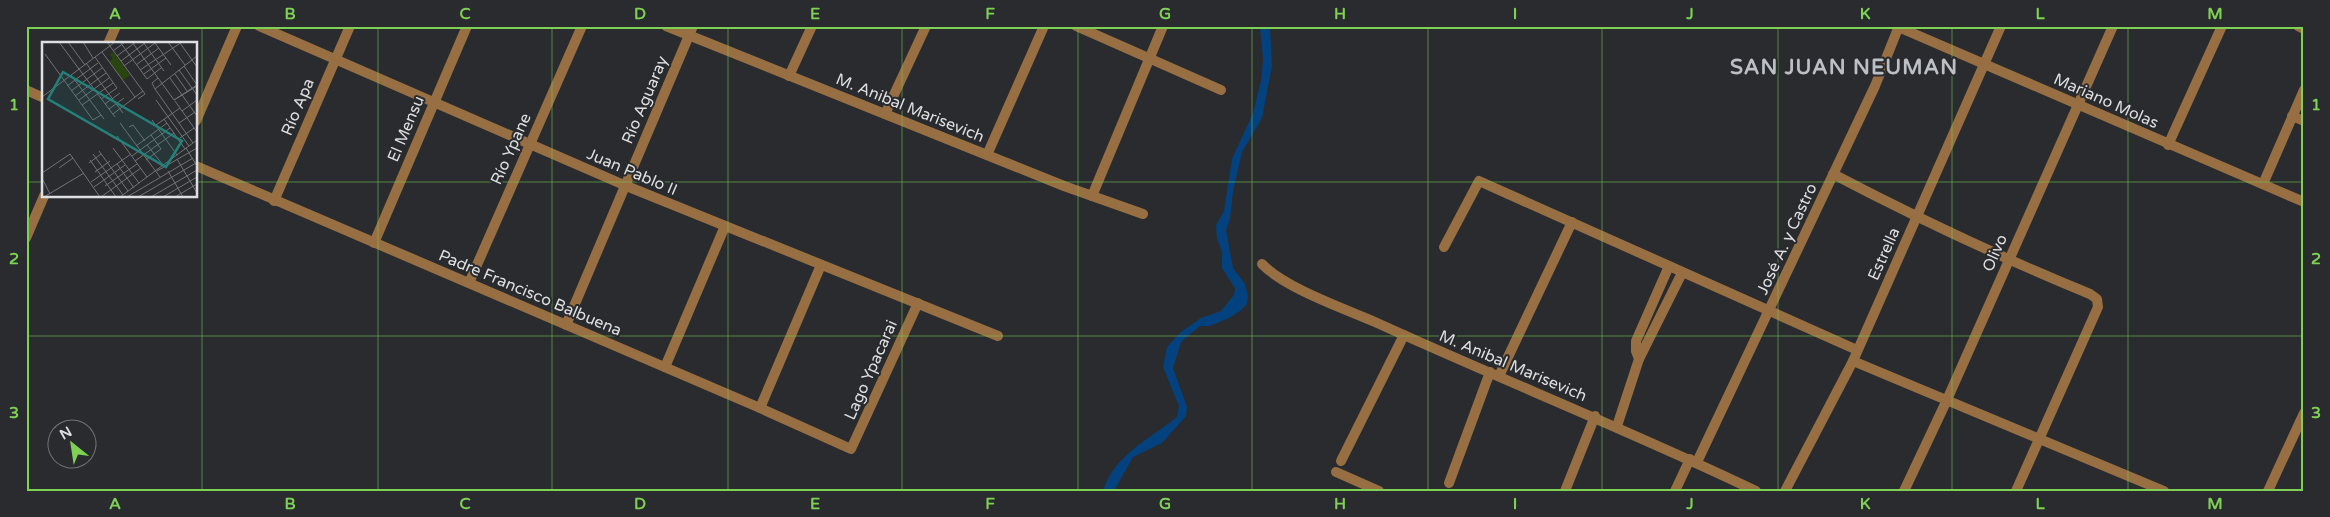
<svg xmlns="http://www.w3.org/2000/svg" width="2330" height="517" viewBox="0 0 2330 517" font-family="'Varela Round',sans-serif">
<rect width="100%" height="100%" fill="#292b2e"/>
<path fill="#03427f" d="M 1260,26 L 1270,26 L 1272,66 L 1262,118 L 1242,152 L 1233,192 L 1230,219 L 1226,230 L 1233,268 L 1245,284 L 1248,296 L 1247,304 L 1240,311 L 1229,318 L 1210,326 L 1200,326 L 1181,342 L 1173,368 L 1187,407 L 1186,416 L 1162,443 L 1133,457 L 1114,491 L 1103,491 C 1114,455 1150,439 1177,417 L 1179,406 L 1163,367 L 1167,347 L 1181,332 L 1201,318 L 1221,311 L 1234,295 L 1235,288 L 1222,268 L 1222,251 L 1217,239 L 1216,225 L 1224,211 L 1232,159 L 1253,113 L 1261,81 L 1263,60 Z"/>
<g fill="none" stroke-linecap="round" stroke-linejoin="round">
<g stroke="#986f42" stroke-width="10">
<path d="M 259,26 L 624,185 L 998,336"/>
<path d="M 666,26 L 1064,186 L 1143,214"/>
<path d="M 1076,26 L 1221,90"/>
<path d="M 1896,26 L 2304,202"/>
<path d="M 2298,26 L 2304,29"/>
<path d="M 108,44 L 116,26"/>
<path d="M 789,76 L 812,26"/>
<path d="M 26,90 L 44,98"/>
<path d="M 885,114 L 926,26"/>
<path d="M 2292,116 L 2304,121"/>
<path d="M 196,121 L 237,26"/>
<path d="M 2168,145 L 2222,26"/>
<path d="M 987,155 L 1044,26"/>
<path d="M 196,166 L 760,408 L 851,449 L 918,303"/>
<path d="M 1833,174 C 1917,218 2002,258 2090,294 L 2097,299 L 2098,307 L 2016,491"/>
<path d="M 2263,184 L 2304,90"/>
<path d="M 1092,196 L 1163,26"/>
<path d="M 274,201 L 350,26"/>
<path d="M 26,238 L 44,196"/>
<path d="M 374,243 L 467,26"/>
<path d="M 1444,247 L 1479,181 L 1857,350"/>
<path d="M 1262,264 C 1285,288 1343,308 1375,322 C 1502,380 1631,431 1756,491"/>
<path d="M 1669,266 L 1636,341 L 1636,351 L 1639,359 L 1682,273"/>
<path d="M 469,283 L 582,26"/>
<path d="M 566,325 L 693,26"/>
<path d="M 1853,361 L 2164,491"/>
<path d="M 665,367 L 725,226"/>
<path d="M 1499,376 L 1572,222"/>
<path d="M 760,408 L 821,265"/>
<path d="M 1617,426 L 1639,359"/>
<path d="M 1341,461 L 1404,335"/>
<path d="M 1697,462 L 1875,86 L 1899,26"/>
<path d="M 1336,472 L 1379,491"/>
<path d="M 1449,483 L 1490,372"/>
<path d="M 1565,491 L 1595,416"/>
<path d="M 1675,491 L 1690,459"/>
<path d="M 1785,491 L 1853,361 L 2001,26"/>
<path d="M 1904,491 L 1946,402 L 2113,26"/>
<path d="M 2268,491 L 2304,413"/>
</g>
</g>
<path fill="none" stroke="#7ed153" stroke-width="1" stroke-opacity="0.55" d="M 202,26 L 202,491M 378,26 L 378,491M 552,26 L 552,491M 728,26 L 728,491M 902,26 L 902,491M 1078,26 L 1078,491M 1252,26 L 1252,491M 1428,26 L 1428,491M 1602,26 L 1602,491M 1778,26 L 1778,491M 1952,26 L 1952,491M 2128,26 L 2128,491M 26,182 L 44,182M 196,182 L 2304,182M 26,336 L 2304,336"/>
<g text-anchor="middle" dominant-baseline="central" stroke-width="4" stroke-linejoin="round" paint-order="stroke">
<g font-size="16" fill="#dedfe1" stroke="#292b2e">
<text transform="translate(645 100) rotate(-67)">Río Aguaray</text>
<text transform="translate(2106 101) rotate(24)">Mariano Molas</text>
<text transform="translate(298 107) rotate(-67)">Río Apa</text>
<text transform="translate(910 108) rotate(22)">M. Anibal Marisevich</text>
<text transform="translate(406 129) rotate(-67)">El Mensu</text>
<text transform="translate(511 149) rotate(-66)">Río Ypane</text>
<text transform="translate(632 172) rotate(23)">Juan Pablo II</text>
<text transform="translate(1787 239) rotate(-65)">José A. y Castro</text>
<text transform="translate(1995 253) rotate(-66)">Olivo</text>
<text transform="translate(1884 254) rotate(-66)">Estrella</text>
<text transform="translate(530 293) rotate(23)">Padre Francisco Balbuena</text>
<text transform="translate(1513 366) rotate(23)">M. Anibal Marisevich</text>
<text transform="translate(871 370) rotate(-66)">Lago Ypacarai</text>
</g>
<g font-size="21" font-weight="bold" letter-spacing="1" fill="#bcbfc3" stroke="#292b2e">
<text x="1844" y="67">SAN JUAN NEUMAN</text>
</g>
</g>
<g transform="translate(42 42)">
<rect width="155" height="155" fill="#292b2e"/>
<path d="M 71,10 L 88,33 L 81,38 L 67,19 L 71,17 L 68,12 Z" fill="#28460d"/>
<path fill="none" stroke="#717376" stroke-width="1" d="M 17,0 L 37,27M 26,0 L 43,23M 41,0 L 51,16M 65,0 L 103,52 L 96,57M 78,0 L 105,37 L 119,26M 90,0 L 132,58M 101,0 L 122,29M 126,0 L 143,23M 113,1 L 129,23M 138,1 L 155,25M 71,9 L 83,0M 60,10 L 93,55M 3,12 L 51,78 L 59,73M 75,14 L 94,0M 53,15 L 75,46 L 59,57M 79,19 L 103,1M 44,21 L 81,71M 94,23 L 117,6M 82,24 L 113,1M 142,24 L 155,43M 37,27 L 73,75M 98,28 L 140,0M 137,28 L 155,53M 102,32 L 124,16M 133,32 L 145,49M 29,33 L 62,77M 116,36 L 110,41 L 113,47 L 155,14M 128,36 L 155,74M 155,43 L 132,58 L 155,44M 25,44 L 56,21M 113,47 L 151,101M 29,49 L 60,26M 33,54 L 64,31M 0,55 L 73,0M 37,58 L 67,36M 114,58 L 147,104M 133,59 L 155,90M 63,62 L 78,51M 40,63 L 71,41M 67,67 L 82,56M 140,69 L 155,58M 71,72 L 101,49M 122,77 L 143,107M 110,78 L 135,113M 78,81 L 118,135M 137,81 L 153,70M 114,83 L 138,66M 87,85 L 91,83 L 103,99M 75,94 L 105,135M 138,96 L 152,86M 105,103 L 121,123M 94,104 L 125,81M 71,106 L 97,141M 144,106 L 155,124M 57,109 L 86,149M 51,112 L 81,153M 90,114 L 128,86M 135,117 L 155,151M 48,118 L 74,155M 104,118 L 119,107 L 109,93M 93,119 L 132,91M 47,121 L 59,112M 75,122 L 92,146M 17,126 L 31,116M 115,129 L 155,106M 126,129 L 141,155M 53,130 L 68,119M 0,131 L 28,112 L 58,155M 1,138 L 8,152M 49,140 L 89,112M 63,144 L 95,122M 52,145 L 83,123M 2,155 L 42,131M 59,155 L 99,126M 78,155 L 155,98M 85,155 L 151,116M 96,155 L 154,121M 109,155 L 155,128M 121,155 L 155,135M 133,155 L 155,142"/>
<path fill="#24807a" fill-opacity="0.15" stroke="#24807a" stroke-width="2.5" d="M 21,30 L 140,99 L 124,125 L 6,57 Z"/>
<rect width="155" height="155" fill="none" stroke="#dedfe1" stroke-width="2.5"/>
</g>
<rect width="2330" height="517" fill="none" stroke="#292b2e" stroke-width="55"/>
<g transform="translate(72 444) rotate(330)"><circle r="24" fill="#292b2e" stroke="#717376"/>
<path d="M0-4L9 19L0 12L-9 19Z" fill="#7ed153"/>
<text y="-8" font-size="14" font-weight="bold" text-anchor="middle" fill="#dedfe1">N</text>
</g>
<rect x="28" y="28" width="2274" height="462" fill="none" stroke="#7ed153" stroke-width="2"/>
<g font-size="16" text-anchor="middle" font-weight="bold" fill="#7ed153">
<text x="115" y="19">A</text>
<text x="290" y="19">B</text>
<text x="465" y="19">C</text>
<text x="640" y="19">D</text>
<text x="815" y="19">E</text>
<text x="990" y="19">F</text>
<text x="1165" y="19">G</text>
<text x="1340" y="19">H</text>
<text x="1515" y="19">I</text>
<text x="1690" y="19">J</text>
<text x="1865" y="19">K</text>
<text x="2040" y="19">L</text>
<text x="2215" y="19">M</text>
<text x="14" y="110">1</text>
<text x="2316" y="110">1</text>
<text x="14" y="264">2</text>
<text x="2316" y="264">2</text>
<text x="14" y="418">3</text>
<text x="2316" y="418">3</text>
<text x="115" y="509">A</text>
<text x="290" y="509">B</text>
<text x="465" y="509">C</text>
<text x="640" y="509">D</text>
<text x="815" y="509">E</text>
<text x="990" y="509">F</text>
<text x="1165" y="509">G</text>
<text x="1340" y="509">H</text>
<text x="1515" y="509">I</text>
<text x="1690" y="509">J</text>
<text x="1865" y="509">K</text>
<text x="2040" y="509">L</text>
<text x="2215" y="509">M</text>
</g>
</svg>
